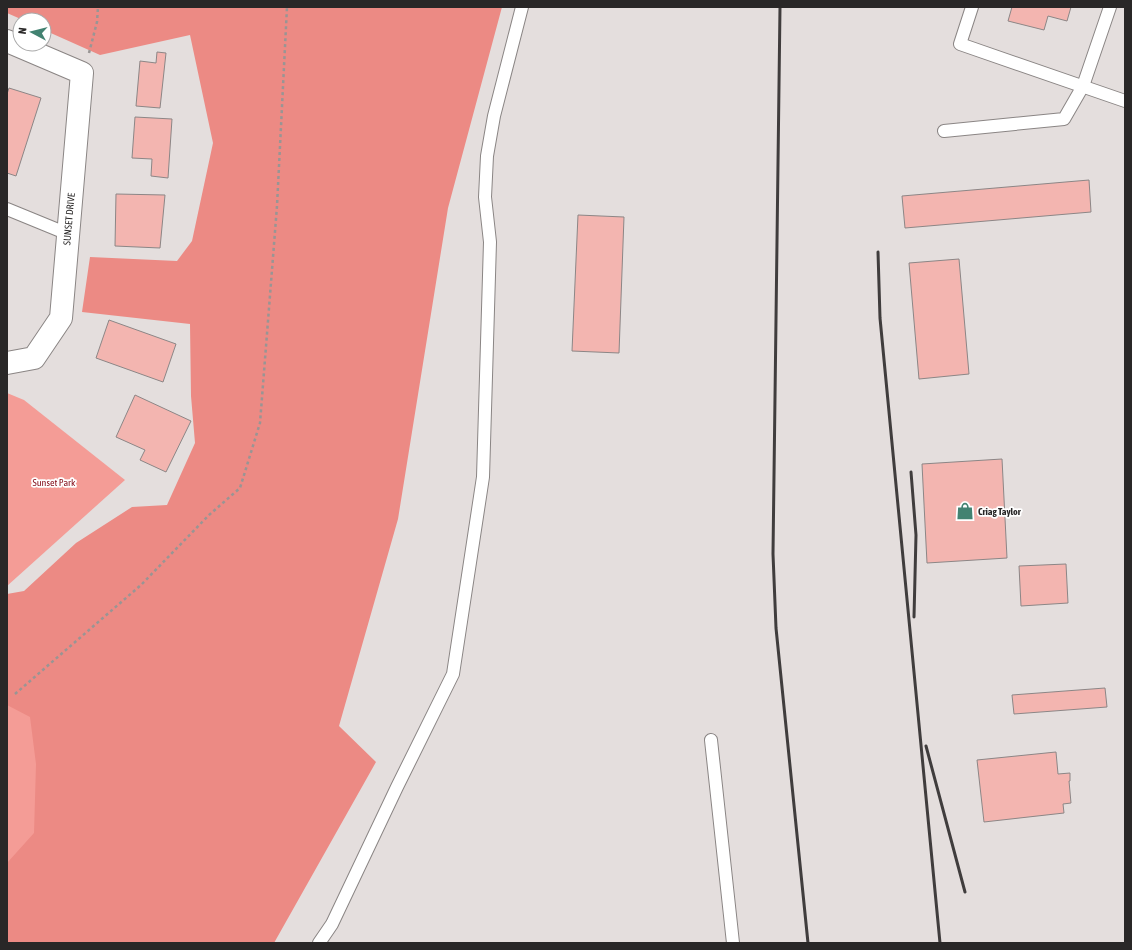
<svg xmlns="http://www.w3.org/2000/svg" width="1132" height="950" viewBox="0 0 1132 950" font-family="'Asap Condensed',sans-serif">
<rect width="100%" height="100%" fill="#e4dedd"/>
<g fill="#f49c96">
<path d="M 7,393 L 24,400 L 125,480 L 7,586 Z"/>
<path d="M 7,689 L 45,716 L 71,860 L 7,897 Z"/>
</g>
<path fill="#ec8a84" d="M 7,7 L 502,7 L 448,208 L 398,519 L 339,726 L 376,762 L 274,943 L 7,943 L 7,863 L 34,833 L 36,764 L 30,717 L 7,705 L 7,594 L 24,591 L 76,543 L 132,507 L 167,505 L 195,443 L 191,396 L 190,324 L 82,312 L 90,257 L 177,261 L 192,241 L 213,143 L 190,35 L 100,55 L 44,30 L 44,20 L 23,20 L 7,13 Z"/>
<g fill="#f3b5b0" stroke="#8c8686">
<path d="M 1012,7 L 1071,7 L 1067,21 L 1048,16 L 1044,30 L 1008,21 Z"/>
<path d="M 157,52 L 166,53 L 160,108 L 136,106 L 140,61 L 156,63 Z"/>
<path d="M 9,88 L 41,98 L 16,176 L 7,173 L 7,94 Z"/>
<path d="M 135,117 L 172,119 L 168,178 L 151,176 L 152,159 L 132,158 Z"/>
<path d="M 1089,180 L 1091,212 L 905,228 L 902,196 Z"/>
<path d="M 116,194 L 165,195 L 160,248 L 115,246 Z"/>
<path d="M 578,215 L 624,217 L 619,353 L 572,351 Z"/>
<path d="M 959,259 L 969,374 L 919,379 L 909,263 Z"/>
<path d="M 109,320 L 176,344 L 163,382 L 96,358 Z"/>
<path d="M 135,395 L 191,421 L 166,472 L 140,460 L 145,450 L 116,437 Z"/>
<path d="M 1002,459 L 1007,558 L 927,563 L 922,464 Z"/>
<path d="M 1066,564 L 1068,603 L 1021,606 L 1019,566 Z"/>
<path d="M 1105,688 L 1107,707 L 1014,714 L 1012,695 Z"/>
<path d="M 1056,752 L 1058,774 L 1070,773 L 1070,781 L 1069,781 L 1071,803 L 1063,804 L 1064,813 L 984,822 L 977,760 Z"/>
</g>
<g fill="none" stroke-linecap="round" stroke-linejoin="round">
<g stroke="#8a8584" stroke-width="14">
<g id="lane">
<path d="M 972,7 L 960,44 L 1125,101"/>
<path d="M 944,131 L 1064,119 L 1083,86 L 1110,7"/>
<path d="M 7,209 L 68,234"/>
<path d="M 711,740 L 733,943"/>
<path d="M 319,943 L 332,924 L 397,787 L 453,674 L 483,477 L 490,242 L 485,197 L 487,156 L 494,116 L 522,7"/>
</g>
</g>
<g stroke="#8a8584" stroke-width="24">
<path id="street" d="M 7,41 L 82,73 L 61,318 L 34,358 L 7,363"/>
</g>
<g stroke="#999594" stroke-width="2.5" stroke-dasharray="3 3" stroke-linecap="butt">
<path d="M 89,53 L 97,22 L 98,7"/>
<path d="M 15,694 L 141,585 L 209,515 L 240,488 L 260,423 L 277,206 L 287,7"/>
</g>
<use href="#lane" stroke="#fff" stroke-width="12"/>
<use href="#street" stroke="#fff" stroke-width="22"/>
<g stroke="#403d3d" stroke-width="3">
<path d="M 780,7 L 773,554 L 776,628 L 808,943"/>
<path d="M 878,252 L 880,318 L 940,943"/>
<path d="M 911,472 L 916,535 L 914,617"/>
<path d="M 926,746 L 965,892"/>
</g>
</g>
<defs>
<g id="shop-bare" transform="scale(1.38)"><path d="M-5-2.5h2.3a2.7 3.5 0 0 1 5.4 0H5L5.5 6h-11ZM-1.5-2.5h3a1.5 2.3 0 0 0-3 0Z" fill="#428271" stroke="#fff" stroke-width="2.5" paint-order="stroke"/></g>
</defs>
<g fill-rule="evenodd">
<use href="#shop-bare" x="965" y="511"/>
</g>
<g text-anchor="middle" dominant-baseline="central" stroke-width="3.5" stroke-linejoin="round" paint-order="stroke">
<g font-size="10" fill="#292727" stroke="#fff">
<text transform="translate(69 219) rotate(-85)">SUNSET DRIVE</text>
</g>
<g font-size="10" fill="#840d19" stroke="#fff">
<text x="54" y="482">Sunset Park</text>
</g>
<g font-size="10" font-weight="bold" fill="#292727" stroke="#fff" text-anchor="start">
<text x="978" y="511">Criag Taylor</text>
</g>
</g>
<rect width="1132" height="950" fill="none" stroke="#292727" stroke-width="16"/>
<g transform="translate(32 32) rotate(277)"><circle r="19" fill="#ffffff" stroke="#a9a9a9"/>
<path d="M0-3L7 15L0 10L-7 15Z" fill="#428271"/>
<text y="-6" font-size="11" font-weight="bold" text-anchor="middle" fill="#292727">N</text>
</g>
</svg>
